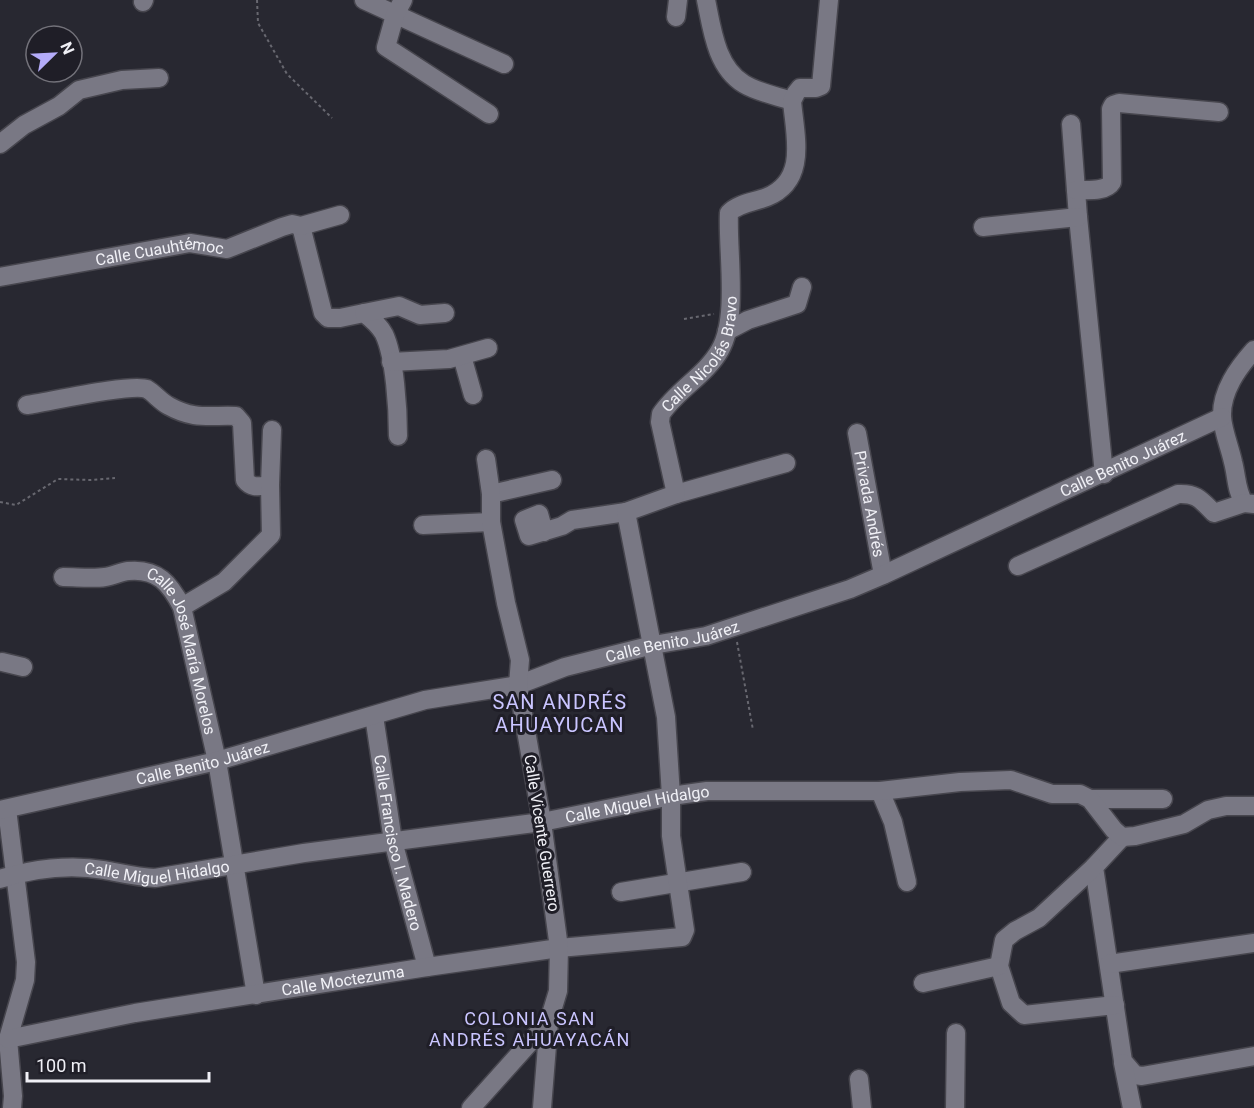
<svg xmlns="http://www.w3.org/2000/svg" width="1254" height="1108" viewBox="0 0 1254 1108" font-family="Roboto,sans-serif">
<rect width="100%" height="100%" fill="#282831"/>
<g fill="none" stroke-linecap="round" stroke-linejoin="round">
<g stroke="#47464e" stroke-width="21">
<g id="minor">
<path d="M 364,0 L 504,64"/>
<path d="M 403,0 L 395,15 L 386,47 L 489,114"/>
<path d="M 706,0 C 712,29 716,67 744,84 C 757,92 777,96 792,101"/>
<path d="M 143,2 L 144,0"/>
<path d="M 676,17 L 678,0"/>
<path d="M 1071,124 L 1078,217 L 1104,474"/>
<path d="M 0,144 L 24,125 L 59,106 L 79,90 L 122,80 L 159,78"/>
<path d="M 1076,190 C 1088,190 1106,192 1112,182 L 1111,109 L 1113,105 L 1119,103 L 1219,112"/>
<path d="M 301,226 L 323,313 L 328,318 L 340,318 L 364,313 C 372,319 379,325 384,334 C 395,357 398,410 398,436"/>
<path d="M 983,227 L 1078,217"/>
<path id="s1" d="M 0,277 L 190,243 L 227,249 L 282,227 L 292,224 L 301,226 L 340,215"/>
<path d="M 364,313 L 399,306 L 420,315 L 445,313"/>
<path d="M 727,331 L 748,320 L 797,304 L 802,287"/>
<path d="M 462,356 L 473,395"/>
<path d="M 391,362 L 449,359 L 488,348"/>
<path d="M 27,405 C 48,402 131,383 147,389 C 154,393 161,402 169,406 C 194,420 209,415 236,416 L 242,423 L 245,480 C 252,489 260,486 270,485"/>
<path id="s2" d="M 857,433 L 883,575"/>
<path d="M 491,494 L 552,480"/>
<path d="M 676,494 L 786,463"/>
<path d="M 1254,504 L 1244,503 C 1236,490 1237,477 1233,462 C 1230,448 1223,431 1222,417 C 1221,391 1238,368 1254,350"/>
<path d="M 423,525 L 491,522"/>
<path d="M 544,532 L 539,514 L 524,520 L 529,536 L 562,526 L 572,520 L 626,512"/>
<path d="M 1018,566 L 1178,494 C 1197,493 1201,500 1214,513 L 1244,503"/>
<path id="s3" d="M 63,577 C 77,577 92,579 105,577 C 113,576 120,572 128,571 C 158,568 170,584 182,607 L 217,761 L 256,995"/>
<path d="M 182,607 L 224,582 L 271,535 L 270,485 L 272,430"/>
<path d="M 2,662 L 23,667"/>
<path id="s4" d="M 374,716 L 393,841 L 427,967"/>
<path d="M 880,791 L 893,822 L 907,882"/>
<path d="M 1090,799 L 1163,799"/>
<path d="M 7,809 L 26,962 L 25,980 L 8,1039 L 13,1096 L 12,1108"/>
<path id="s5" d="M 0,810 L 217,761 L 425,700 L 518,685 L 565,667 L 653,645 L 706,636 L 850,589 L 883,575 L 1222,417"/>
<path d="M 1122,837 L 1094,867 L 1123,1061 L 1135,1075 L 1142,1076 L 1254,1056"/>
<path d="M 1094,867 L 1039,918 L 1015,931 L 1004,940 L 999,966 L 1011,1003 L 1024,1015 L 1115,1005"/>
<path id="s6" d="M 0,879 C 32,869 70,864 104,870 C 121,873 137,877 155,878 L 304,853 L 542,822 L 671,796 L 707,791 L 880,791 L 960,782 L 1011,780 L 1052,794 L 1080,794 L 1090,799 L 1114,830 L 1122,837 L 1135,836 L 1184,824 L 1208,810 L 1226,806 L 1254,806"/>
<path d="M 621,892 L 742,872"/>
<path d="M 1109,964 L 1254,943"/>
<path d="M 923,983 L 999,966"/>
<path id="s7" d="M 8,1039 L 135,1013 L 427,967 L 559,948 L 682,937 L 685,930 L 671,836 L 671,796 L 666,717 L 626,512 L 676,494 L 660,422 L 661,414 C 677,390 706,375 720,350 C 739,317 727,250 729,213 C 738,203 755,202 767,197 C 808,180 795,136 792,101 L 796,93 L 800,88 L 816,88 L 821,86 L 829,0"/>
<path d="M 1123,1063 L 1132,1108"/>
<path d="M 859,1079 L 862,1108"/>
<path d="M 471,1108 L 549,1021 L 558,991 L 559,948 L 542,822 L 518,685 L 520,660 L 506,603 L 491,522 L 491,494 L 486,459"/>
<path d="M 542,1108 L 549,1021"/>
<path d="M 955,1108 L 956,1033"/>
</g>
</g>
<g stroke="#686870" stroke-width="2" stroke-dasharray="3 3" stroke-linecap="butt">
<path d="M 257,0 L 258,23 L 287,74 L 332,118"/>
<path d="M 684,319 L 714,314"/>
<path d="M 0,502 L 16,505 L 58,479 L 90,480 L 115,478"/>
<path d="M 737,642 L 753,730"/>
</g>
<use href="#minor" stroke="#797884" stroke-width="18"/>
</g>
<g text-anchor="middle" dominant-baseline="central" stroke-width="6" stroke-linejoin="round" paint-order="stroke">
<g font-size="16" fill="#f0f0f6" stroke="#1f1e27">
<text stroke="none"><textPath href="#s1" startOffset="162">Calle Cuauhtémoc</textPath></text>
<text stroke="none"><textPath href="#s7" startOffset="1322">Calle Nicolás Bravo</textPath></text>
<text stroke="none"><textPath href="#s5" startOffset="1180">Calle Benito Juárez</textPath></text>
<text stroke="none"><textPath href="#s2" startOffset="72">Privada Andrés</textPath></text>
<text stroke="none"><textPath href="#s5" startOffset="694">Calle Benito Juárez</textPath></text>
<text stroke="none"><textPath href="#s3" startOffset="176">Calle José María Morelos</textPath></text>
<text stroke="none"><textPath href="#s5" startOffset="208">Calle Benito Juárez</textPath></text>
<text stroke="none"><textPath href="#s6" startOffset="645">Calle Miguel Hidalgo</textPath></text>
<text transform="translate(542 833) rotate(81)">Calle Vicente Guerrero</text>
<text stroke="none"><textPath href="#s4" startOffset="129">Calle Francisco I. Madero</textPath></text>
<text stroke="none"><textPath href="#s6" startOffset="159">Calle Miguel Hidalgo</textPath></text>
<text stroke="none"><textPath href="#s7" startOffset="340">Calle Moctezuma</textPath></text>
</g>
<g font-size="18" letter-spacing="1.5" fill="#cac5ff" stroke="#1f1e27">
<text x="530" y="1018">COLONIA SAN<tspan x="530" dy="21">ANDRÉS AHUAYACÁN</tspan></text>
</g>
<g font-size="20" letter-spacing="1.5" fill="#cac5ff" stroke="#1f1e27">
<text x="560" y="702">SAN ANDRÉS<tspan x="560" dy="23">AHUAYUCAN</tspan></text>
</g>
</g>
<g transform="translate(54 54) rotate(66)"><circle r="28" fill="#1f1e27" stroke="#73727a" stroke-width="1.5"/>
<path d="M0-4.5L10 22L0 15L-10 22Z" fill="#b4acf9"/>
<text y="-9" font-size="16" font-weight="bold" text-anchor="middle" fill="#f0f0f6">N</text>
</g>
<path d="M27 1072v9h182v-9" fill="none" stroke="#f0f0f6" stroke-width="3"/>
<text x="36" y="1072" font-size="18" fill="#f0f0f6" stroke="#1f1e27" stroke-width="4.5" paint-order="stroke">100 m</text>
</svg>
